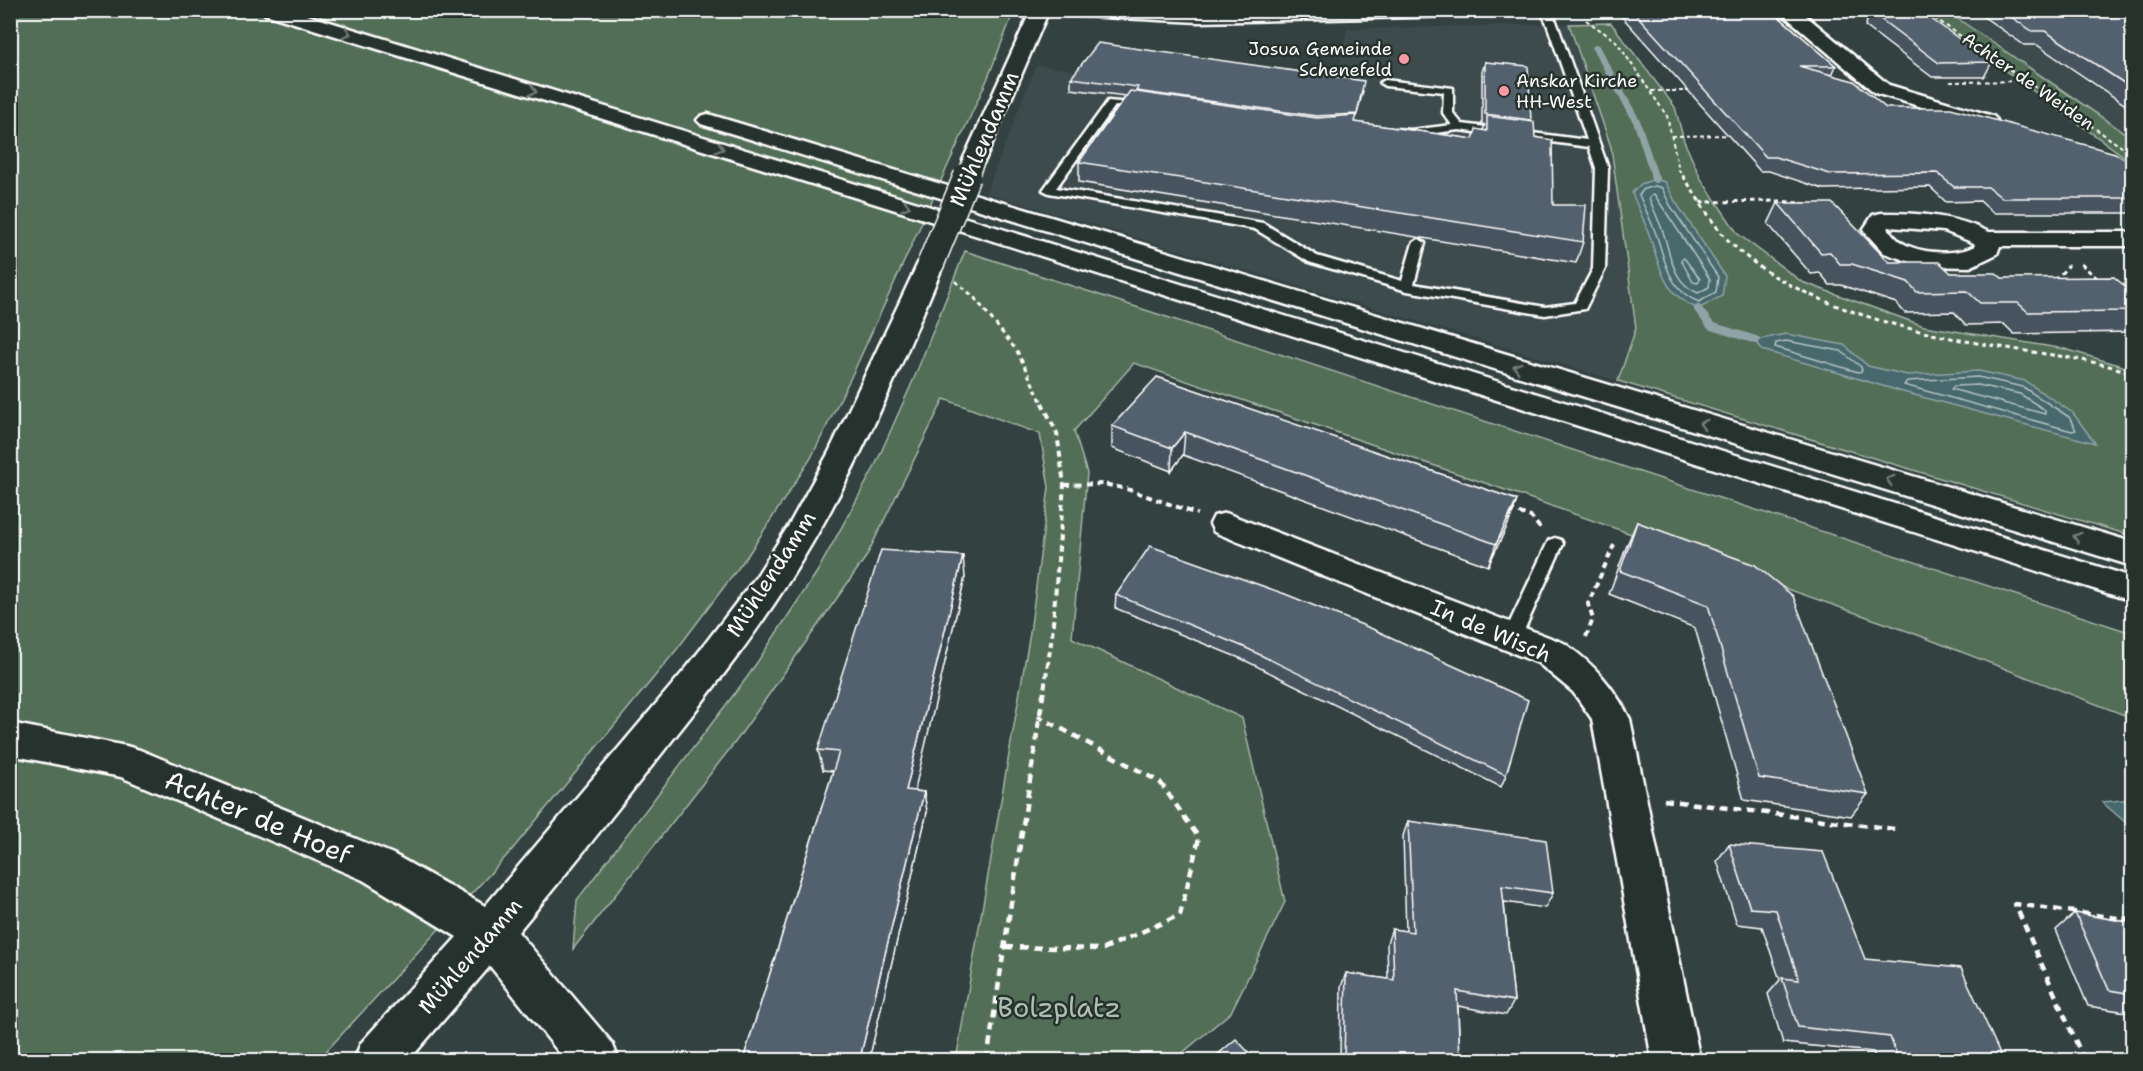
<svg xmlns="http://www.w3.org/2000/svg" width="2143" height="1071" viewBox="0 0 2143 1071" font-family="'Shantell Sans',sans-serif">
<rect width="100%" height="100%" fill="#334140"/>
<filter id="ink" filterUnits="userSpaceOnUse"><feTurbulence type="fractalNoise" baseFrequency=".0167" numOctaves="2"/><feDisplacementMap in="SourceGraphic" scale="12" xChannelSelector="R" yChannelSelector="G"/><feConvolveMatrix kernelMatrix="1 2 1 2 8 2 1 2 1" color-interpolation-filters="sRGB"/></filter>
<g filter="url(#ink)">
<g fill="#3c4b4e">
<path d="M 1946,11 L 2132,11 L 2132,138 L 1948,12 Z"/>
<path d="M 1569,24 L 1611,147 L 1636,328 L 1618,381 L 986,193 L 1036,65 L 1330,109 L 1347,29 Z"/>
</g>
<g fill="#526e56" stroke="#a8b6aa" stroke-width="1.5">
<path d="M 10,11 L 1014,11 L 987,80 L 854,371 L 811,458 L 748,555 L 678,648 L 511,851 L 318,1060 L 11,1060 Z"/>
<path d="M 1948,12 L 2132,138 L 2132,162 L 1968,44 L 1918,14 Z"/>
<path d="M 1611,23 L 1675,107 L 1684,141 L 1701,179 L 1738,234 L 1802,282 L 1924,326 L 2065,349 L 2132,369 L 2132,536 L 1618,381 L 1636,328 L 1611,147 L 1569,24 Z"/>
<path d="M 965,251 L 2132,633 L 2132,718 L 1910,632 L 1520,495 L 1134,363 L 1074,431 L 1087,473 L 1072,638 L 1242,718 L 1285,902 L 1231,1012 L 1174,1060 L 956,1060 L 1030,633 L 1049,487 L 1040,434 L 944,399 L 866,557 L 736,741 L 573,949 L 577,900 L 748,676 L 817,572 L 874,468 L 915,376 Z"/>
</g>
<g fill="#46686c" stroke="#90a4a7" stroke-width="1.5">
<path d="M 1655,179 L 1665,182 L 1675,201 L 1725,276 L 1722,296 L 1698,309 C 1662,292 1662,272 1650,237 C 1645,222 1638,208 1632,193 L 1641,184 Z"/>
<path d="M 1786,334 L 1844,345 L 1868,366 L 1907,375 L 1979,371 L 2025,381 L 2073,413 L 2095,443 L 1903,392 L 1762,350 L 1756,340 Z"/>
<path d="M 2132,799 L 2132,828 L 2102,802 Z"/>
</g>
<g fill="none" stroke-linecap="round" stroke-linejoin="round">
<g stroke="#b5c3c4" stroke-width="1.5">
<path d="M 1655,186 L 1662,188 L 1670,205 L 1718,277 L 1716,292 L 1699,302 C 1668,290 1666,262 1656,234 C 1651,221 1645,208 1639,195 L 1644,189 Z"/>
<path d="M 1654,194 L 1710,279 L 1709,287 L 1698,293 C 1671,282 1671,253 1662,229 C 1658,219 1653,208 1649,198 Z"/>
<path d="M 1684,258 L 1700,279 L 1698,283 L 1693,282 L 1681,260 Z"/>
<path d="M 1786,341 L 1841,351 L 1861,367 L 1862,371 L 1858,372 L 1775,347 L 1776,343 Z"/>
<path d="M 1978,377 L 2023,387 L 2069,417 L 2076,430 L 2072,431 L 1904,385 L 1907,381 Z"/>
<path d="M 1978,385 L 2020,394 L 2045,410 L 2045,414 L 1951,389 L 1954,386 Z"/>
</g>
<path stroke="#90a4a7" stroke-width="7" d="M 1596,48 L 1637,122 L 1655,178"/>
<g stroke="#90a4a7" stroke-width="8">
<path d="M 1654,176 L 1655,179"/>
<path d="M 1698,309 L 1711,326 L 1756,340"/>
</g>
<g stroke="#fff" stroke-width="5">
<g id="lane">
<path d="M 1539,10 L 1548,10 L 1556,21 L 1608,168 L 1605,269 L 1585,309 L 1545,315 L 1407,291 L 1309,262 L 1255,229 L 1049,193 L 1043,190 L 1108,101 L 1141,104 L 1146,107 L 1145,109 L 1115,106 L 1056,188 L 1263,223 L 1317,256 L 1402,281 L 1413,243 L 1419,239 L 1425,243 L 1414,284 L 1545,307 L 1575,303 L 1593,269 L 1596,168 L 1589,147 L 1459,130 L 1411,136 L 1395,133 L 1395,129 L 1411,130 L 1452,125 L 1443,113 L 1444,92 L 1385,86 L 1380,83 L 1385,80 L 1453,88 L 1453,113 L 1462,124 L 1587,140 L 1546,21 Z"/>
<path d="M 1555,538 L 1561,540 L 1563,544 L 1521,637 L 1518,642 L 1512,644 L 1506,642 L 1503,637 L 1547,544 L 1549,540 Z"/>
</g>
</g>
<g stroke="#fff" stroke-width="5">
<g id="street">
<path d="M 1031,10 L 1049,10 L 985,160 L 982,165 L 974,167 L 966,165 L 963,160 Z"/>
<path d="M 1055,10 L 1511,10 L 1502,15 L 1198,22 L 1064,15 Z"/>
<path d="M 1778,10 L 1799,10 L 1889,85 L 1993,116 L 1997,120 L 1993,124 L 1986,126 L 1875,93 Z"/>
<path d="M 1881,213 C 1919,213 1954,215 1989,232 L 2132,232 L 2132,246 L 2000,246 L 1997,254 L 1970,267 L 1922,266 L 1884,253 L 1863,230 L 1873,215 ZM 1889,227 L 1944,231 L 1974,243 L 1975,246 C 1957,256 1919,254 1901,242 C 1896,239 1892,233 1888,229 Z"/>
<path d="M 931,255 L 940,258 L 944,263 C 900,369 855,476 794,573 C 756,635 711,691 666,748 C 617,810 568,872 518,932 L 612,1043 L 619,1060 L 565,1060 L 490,966 L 409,1060 L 354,1060 L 361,1043 L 457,937 L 363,880 L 121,777 L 10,755 L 10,723 L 126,746 L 140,750 L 393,854 L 485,906 L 688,666 L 756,577 L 789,525 L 829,452 L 918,263 L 922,258 Z"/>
<path d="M 1226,513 L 1564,643 C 1594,664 1613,686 1630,719 L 1700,1060 L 1652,1060 L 1592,719 L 1573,692 L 1538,663 L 1214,532 L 1210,524 L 1214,516 Z"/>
</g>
</g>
<g stroke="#fff" stroke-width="5">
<g id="highway">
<path d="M 262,10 L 291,10 L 2132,577 L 2132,601 L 889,208 L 265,14 Z"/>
<path d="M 708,114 L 2132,542 L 2132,566 L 701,124 L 697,120 L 701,116 Z"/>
</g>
</g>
<g stroke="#fff" stroke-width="2" stroke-dasharray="4 3" stroke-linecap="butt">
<path d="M 1923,10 L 2132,154"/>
<path d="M 1586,20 L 1616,41 L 1667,116 L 1679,170 L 1684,178"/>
<path d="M 1950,82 L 2029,81"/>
<path d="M 1651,91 L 1692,91"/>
<path d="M 1672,136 L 1733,135"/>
</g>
<g stroke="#fff" stroke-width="3" stroke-dasharray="4.5 4" stroke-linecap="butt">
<path d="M 1683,176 C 1697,196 1710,221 1727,239 C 1789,305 1921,335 2007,348 C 2049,355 2092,359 2132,373"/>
<path d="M 1700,202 L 1781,201 L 1808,204"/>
<path d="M 2081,264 L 2098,279 L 2095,279"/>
<path d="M 2055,280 L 2069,265"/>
<path d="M 955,281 L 974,297 L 1017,351 L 1043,405"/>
</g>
<g stroke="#fff" stroke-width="4" stroke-dasharray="6 4.5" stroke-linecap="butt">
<path d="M 1042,403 L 1057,433 L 1064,485 L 1052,636 L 1043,697"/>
<path d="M 1064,485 L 1104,484 L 1127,489 L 1197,514"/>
<path d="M 1509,509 L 1531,517 L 1540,528"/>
<path d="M 1586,637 L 1593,619 L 1588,604 L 1614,545"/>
</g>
<g stroke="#fff" stroke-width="4.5" stroke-dasharray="8 6" stroke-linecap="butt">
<path d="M 1664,800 L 1895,829"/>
<path d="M 1005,947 L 1103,949 L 1180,915 L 1199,838 L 1160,782 L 1038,716"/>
<path d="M 987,1060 L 1043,695"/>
<path d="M 2084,1060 L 2015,904 L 2132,920"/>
</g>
<use href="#lane" fill="#26332d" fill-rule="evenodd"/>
<use href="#street" fill="#26332d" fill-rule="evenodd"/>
<use href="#highway" fill="#26332d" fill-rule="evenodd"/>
<g stroke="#fff" stroke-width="23" stroke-linecap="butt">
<path id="street-bridge-far1" d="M 967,178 L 974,160"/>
</g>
<g stroke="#fff" stroke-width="29" stroke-linecap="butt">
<path id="street-bridge" d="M 931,263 L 967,176"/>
</g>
<use href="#street-bridge-far1" stroke="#26332d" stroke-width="20"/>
<use href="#street-bridge" stroke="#26332d" stroke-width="26"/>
</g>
<g fill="#47535f" stroke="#fff" stroke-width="1.5">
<path d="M 1616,10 L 1771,10 L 1836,66 L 1832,75 L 1886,108 L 2133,165 L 2133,213 L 1993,213 L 1980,201 L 1946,202 L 1930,187 L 1823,189 L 1769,171 L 1760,171 Z"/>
<path d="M 1974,10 L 2133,10 L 2133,110 L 2037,45 L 2024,45 Z"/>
<path d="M 1871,12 L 1992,62 L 1984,77 L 1932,77 L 1865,26 Z"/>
<path d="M 1485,62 L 1531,120 L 1530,121 L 1553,205 L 1583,242 L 1576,263 L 1079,182 L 1079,162 L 1126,96 L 1071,89 L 1071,78 L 1363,91 L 1355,122 L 1473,139 L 1483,130 L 1485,125 L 1482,124 L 1482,72 Z"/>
<path d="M 1778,203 L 1889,262 L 1951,273 L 2133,293 L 2133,332 L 2014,334 L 2004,324 L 1966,325 L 1954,312 L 1905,313 L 1896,303 L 1841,285 L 1830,285 L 1820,273 L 1811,274 L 1768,224 Z"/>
<path d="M 1157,377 L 1517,500 L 1509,522 L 1488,566 L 1183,455 L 1171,471 L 1112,448 L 1112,426 Z"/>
<path d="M 1637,522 L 1868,794 L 1851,816 L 1744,800 L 1695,628 L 1609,594 L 1627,545 Z"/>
<path d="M 965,577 L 914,791 L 924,792 L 927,812 L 870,1055 L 743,1060 L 833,771 L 823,770 L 818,750 Z"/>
<path d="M 1116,595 L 1375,630 L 1506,775 L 1501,787 L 1242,659 L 1115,608 Z"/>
<path d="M 1408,821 L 1553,893 L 1545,908 L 1504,902 L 1514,1001 L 1506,1015 L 1458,1006 L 1460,1060 L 1340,1060 L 1341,987 L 1346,973 L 1388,979 L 1387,943 L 1392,929 L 1406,931 L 1403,836 Z"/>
<path d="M 1729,844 L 1865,959 L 2003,1060 L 1876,1060 L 1873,1052 L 1783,1043 L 1768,994 L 1780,980 L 1762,927 L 1737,924 L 1717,861 Z"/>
<path d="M 2075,913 L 2133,923 L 2133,1013 L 2088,1006 L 2056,930 Z"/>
</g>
<g fill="#39444d" stroke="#fff" stroke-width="1.5">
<path d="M 1185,432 L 1183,455 L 1171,471 L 1172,448 Z"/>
<path d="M 1517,500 L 1509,522 L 1488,566 L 1496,544 Z"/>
<path d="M 963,556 L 965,577 L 910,810 L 906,790 Z"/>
<path d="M 924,792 L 927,812 L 869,1060 L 861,1054 Z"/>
</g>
<g fill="#52616e" stroke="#fff" stroke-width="1.5">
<path d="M 1632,10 L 1771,10 L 1836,66 L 1799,66 L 1854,81 L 1886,108 L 1951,108 L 2115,153 L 2133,165 L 2133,198 L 2002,198 L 1988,187 L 1954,187 L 1937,173 L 1830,174 L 1775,157 L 1766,157 Z"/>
<path d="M 2001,10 L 2133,10 L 2133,89 L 2045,31 L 2032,31 Z"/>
<path d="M 1920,11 L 1992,62 L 1939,63 L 1871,12 Z"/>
<path d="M 1098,43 L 1364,81 L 1357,114 L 1316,116 L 1136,91 L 1138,87 L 1071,78 Z"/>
<path d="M 1485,62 L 1528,66 L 1531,120 L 1485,114 Z"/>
<path d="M 1130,91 L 1317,118 L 1356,115 L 1354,122 L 1473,139 L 1476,129 L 1487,131 L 1487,116 L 1534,122 L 1535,137 L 1552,140 L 1553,205 L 1586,205 L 1583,242 L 1079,162 Z"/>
<path d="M 1778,203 L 1832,203 L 1889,262 L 1939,262 L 1951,273 L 1996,273 L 2002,278 L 2114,277 L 2133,293 L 2133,311 L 2028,312 L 2018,303 L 1980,303 L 1967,291 L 1917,292 L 1908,282 L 1852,264 L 1840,264 L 1830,252 L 1821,253 Z"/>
<path d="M 1157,377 L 1517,500 L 1496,544 L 1185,432 L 1172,448 L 1112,426 Z"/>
<path d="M 1637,522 L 1755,565 L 1793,596 L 1868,794 L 1759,778 L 1708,605 L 1620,571 Z"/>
<path d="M 1150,546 L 1285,594 L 1375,630 L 1528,700 L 1506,775 L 1244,647 L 1116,595 Z"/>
<path d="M 881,550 L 963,556 L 906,790 L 924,792 L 861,1054 L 883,1057 L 882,1060 L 743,1060 L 839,752 L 818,750 Z"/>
<path d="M 1408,821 L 1546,840 L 1553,893 L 1502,886 L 1514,1001 L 1457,991 L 1460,1060 L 1344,1060 L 1346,973 L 1394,980 L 1392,929 L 1413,932 Z"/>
<path d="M 1729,844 L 1823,852 L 1865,959 L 1961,968 L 2003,1060 L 1899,1060 L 1890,1037 L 1798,1027 L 1782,978 L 1799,980 L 1776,910 L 1750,908 Z"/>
<path d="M 2075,913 L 2133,923 L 2133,994 L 2109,990 Z"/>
<path d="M 1236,1039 L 1256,1060 L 1211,1060 Z"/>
</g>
<defs><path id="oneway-chevron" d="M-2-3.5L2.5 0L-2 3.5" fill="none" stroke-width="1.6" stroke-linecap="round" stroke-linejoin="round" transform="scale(1.5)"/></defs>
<g stroke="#727a76">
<use href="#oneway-chevron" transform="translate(347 33) rotate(17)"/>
<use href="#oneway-chevron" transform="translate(533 91) rotate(17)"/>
<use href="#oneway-chevron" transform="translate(720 148) rotate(17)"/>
<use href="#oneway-chevron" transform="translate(906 206) rotate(17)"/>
<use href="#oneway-chevron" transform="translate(1517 367) rotate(-163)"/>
<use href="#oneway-chevron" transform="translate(1703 424) rotate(-163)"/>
<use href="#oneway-chevron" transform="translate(1890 480) rotate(-163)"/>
<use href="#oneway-chevron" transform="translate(2077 537) rotate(-163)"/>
</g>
</g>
<g fill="#ff9aa2" stroke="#26332d" stroke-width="2">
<circle cx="1404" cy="59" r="6"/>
<circle cx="1504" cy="91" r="6"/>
</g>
<g text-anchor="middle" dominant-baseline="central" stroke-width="5" stroke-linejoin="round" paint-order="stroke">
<g font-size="18" fill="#fff" stroke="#26332d" text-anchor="end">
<text x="1392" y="49">Josua Gemeinde<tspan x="1392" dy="21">Schenefeld</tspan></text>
<text x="1516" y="81" text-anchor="start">Anskar Kirche<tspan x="1516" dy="21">HH-West</tspan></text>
</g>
<g font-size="18" fill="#fff" stroke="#26332d">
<text transform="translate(2028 81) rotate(35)">Achter de Weiden</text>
</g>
<g font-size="22" fill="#fff" stroke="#26332d">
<text transform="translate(984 139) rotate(-67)">Mühlendamm</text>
<text transform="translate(771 574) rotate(-57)">Mühlendamm</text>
<text transform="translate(1491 631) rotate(23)">In de Wisch</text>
<text transform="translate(470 956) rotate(-49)">Mühlendamm</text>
</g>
<g font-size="27" fill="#fff" stroke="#26332d">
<text transform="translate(258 817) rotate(23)">Achter de Hoef</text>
</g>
<g font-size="27" fill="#b1beb3" stroke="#26332d">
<text x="1059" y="1007">Bolzplatz</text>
</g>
</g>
<rect width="2143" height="1071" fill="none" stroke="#26332d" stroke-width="36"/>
<rect x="18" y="18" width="2107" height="1035" fill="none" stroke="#fff" stroke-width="2" filter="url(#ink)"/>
</svg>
